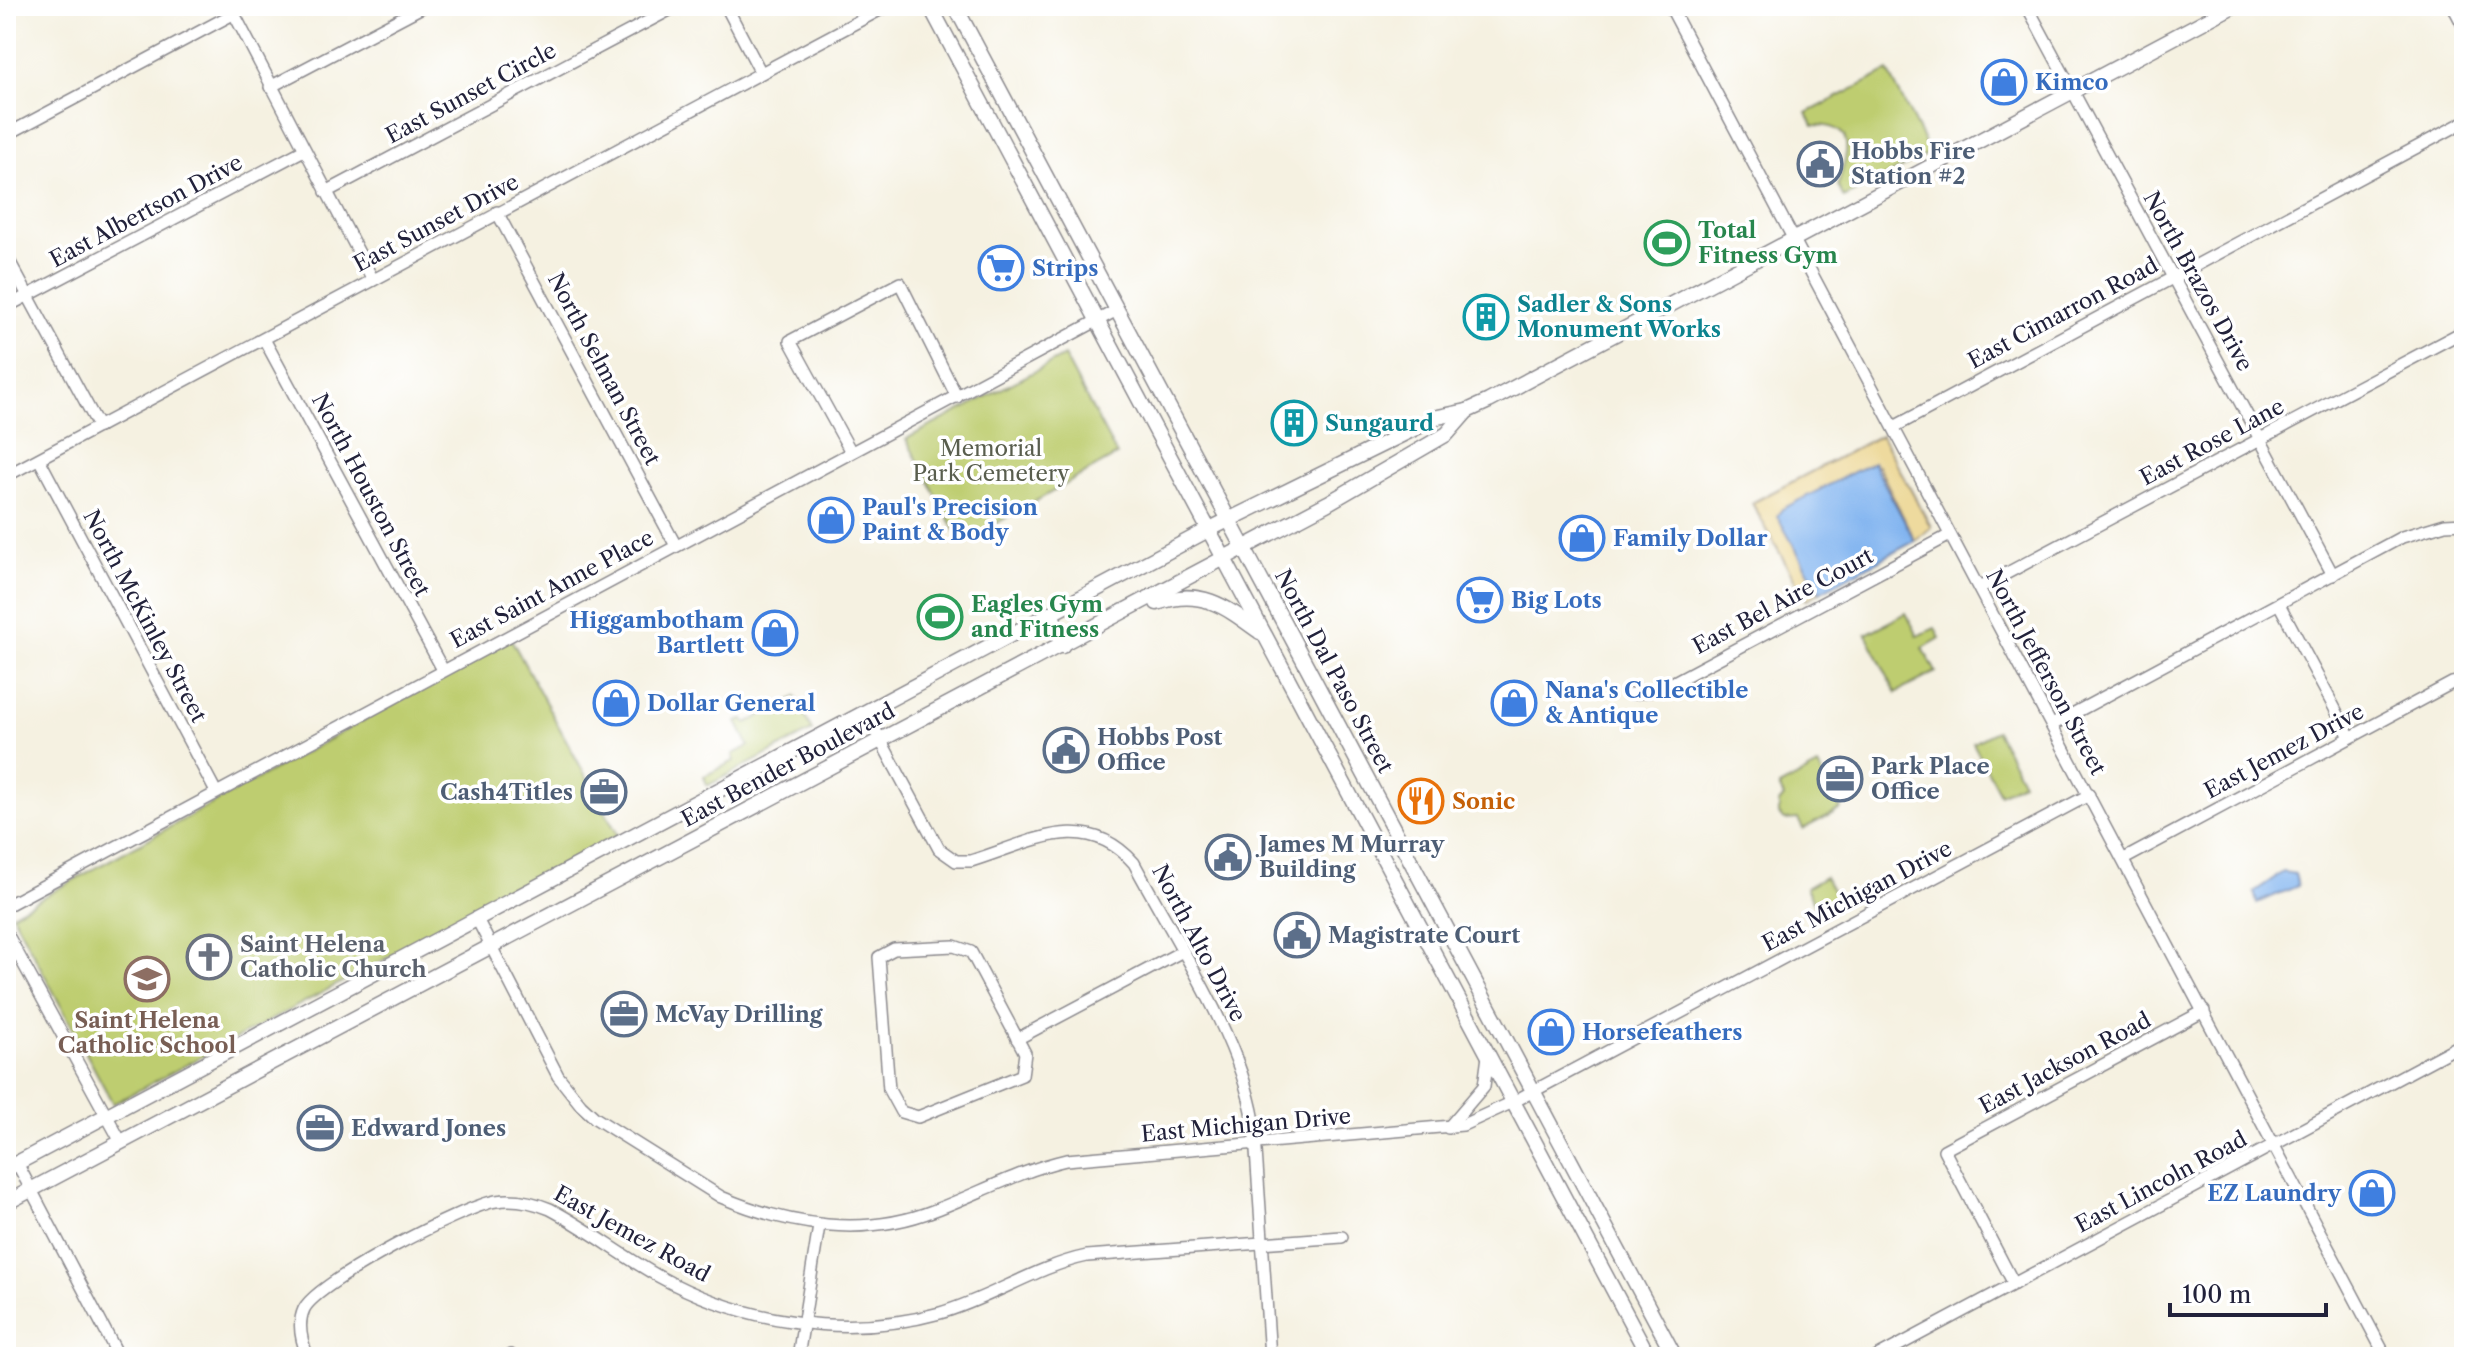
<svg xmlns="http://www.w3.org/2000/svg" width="2470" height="1363" viewBox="0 0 2470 1363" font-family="'Libre Caslon Text',serif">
<rect width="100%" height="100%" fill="#fff"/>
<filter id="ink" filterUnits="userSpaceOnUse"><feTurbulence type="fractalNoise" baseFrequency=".0125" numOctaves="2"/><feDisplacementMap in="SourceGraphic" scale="16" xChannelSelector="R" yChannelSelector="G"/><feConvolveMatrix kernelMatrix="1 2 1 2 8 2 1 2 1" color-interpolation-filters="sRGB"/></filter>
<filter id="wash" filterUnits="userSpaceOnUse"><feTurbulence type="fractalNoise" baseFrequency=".006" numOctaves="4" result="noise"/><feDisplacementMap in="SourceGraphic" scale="32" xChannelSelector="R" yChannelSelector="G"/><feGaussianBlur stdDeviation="1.8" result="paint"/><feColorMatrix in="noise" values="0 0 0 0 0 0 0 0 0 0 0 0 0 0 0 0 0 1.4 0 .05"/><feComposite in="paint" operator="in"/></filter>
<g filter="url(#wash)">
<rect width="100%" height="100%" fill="#f5f1e1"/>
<g fill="#becd70" stroke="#707856" stroke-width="2">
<path d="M 1888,71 L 1930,153 L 1844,198 L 1838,186 C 1846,154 1860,125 1813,125 L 1807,113 Z"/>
<path d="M 1064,356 L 1117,455 L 962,543 L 906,439 Z"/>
<path d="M 1906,613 L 1918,636 L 1935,628 L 1940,638 L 1923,648 L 1936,672 L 1896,693 L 1866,634 Z"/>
<path d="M 511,639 L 618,835 L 113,1104 L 12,914 Z"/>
<path d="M 796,697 L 812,731 L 707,786 L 704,776 L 734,761 L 733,754 L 749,746 L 737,722 L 744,719 L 747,723 Z"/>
<path d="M 1996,731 L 2023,782 L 2000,794 L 1973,743 Z"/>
<path d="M 1818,766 L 1823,775 L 1820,792 L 1827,798 L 1836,799 L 1841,809 L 1803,829 L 1798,819 L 1785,820 L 1779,815 L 1779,803 L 1784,797 L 1779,787 Z"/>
<path d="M 1825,877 L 1837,899 L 1818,910 L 1806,888 Z"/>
</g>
<path fill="#eeda9e" stroke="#887e6c" stroke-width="2" d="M 1881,435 L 1931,527 L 1915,541 L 1878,465 L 1778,516 L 1820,592 L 1806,600 L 1752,503 Z"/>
<g fill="#83b5f0" stroke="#526c96" stroke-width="2">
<path d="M 1873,462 L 1915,541 L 1820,592 L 1777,516 L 1782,509 Z"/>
<path d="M 2283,872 L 2295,874 L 2298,886 L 2257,903 L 2254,892 Z"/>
</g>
</g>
<g filter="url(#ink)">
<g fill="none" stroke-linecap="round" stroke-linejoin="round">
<g stroke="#8c8a8e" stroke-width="14">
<g id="minor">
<path d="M 230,6 L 373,280"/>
<path d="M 726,6 L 761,73"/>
<path d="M 1670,6 L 2386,1357"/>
<path d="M 2027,6 L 2333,575"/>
<path d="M 2453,6 L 2464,27"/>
<path d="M 270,87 L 424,6"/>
<path d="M 6,135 L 233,14"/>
<path d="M 326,192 L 677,6"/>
<path d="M 497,212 L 676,546"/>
<path d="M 6,255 L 99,427"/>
<path d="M 6,307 L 304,150"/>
<path d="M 264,339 L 443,670"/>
<path d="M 1894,427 L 2464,122"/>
<path d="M 851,452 L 790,341 L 900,283 L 957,397"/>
<path d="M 39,459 L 216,792"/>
<path d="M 6,476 L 887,6"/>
<path d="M 1979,588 L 2464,331"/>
<path d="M 2279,604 L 2350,737"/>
<path d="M 1632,694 L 1659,690 L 1950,535"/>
<path d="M 866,713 L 939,849 L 956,861 L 971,861 C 1030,843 1085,808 1134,863 C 1176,942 1239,1035 1254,1121 L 1270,1357"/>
<path d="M 2052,725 L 2402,537 L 2445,524 L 2464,523"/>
<path d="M 2124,859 L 2452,683 L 2464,681"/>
<path d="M 6,906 L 1117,310"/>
<path d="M 477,919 L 558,1076 L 581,1105 L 595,1118 L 721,1197 C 789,1226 865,1238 935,1210 C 980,1193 1019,1171 1066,1160 L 1463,1125 L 1513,1102 L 2089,795"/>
<path d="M 6,932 L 121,1142"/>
<path d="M 954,946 L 971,952 L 1025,1053 L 1022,1075 L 918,1117 L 901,1112 L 889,1090 L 879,957 L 894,949 Z"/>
<path d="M 1017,1039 L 1181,952"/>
<path d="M 1448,1128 L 1484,1086 L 1488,1056"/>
<path d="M 17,1163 L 119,1357"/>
<path d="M 2014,1284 L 1944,1150 L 2204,1011"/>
<path d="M 511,1355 L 514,1357"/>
<path d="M 308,1357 C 302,1343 297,1324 304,1309 C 317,1282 464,1206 496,1201 C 515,1198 533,1202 550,1209 C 588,1229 621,1255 658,1276 C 743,1323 846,1339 940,1313 C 990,1299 1035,1267 1087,1256 L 1342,1237"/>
<path d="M 798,1357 L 819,1226"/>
<path d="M 1877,1357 L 2464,1043"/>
</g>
</g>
<g stroke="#8c8a8e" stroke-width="17">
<g id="major">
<path d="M 930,6 L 1649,1357"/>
<path d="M 955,6 L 1675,1357"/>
<path d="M 1157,603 C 1201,587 1226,607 1260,632"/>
<path d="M 1052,614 L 1062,646"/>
<path d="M 6,1169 L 1208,530 L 1438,417 L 1467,411 L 1489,401 L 2233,6"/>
<path d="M 6,1203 L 1328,503 L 1447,434 L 1467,411"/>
</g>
</g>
<use href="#minor" stroke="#fff" stroke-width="11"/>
<use href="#major" stroke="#fff" stroke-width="14"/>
</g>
</g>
<defs>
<g id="shop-ring" transform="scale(2.3)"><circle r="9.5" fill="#fff" stroke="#3f7fe0" stroke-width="1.5"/><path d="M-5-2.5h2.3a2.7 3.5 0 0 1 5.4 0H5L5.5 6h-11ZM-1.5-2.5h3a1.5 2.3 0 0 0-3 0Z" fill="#3f7fe0"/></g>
<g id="civic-ring" transform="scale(2.3)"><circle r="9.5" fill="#fff" stroke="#5c6f8a" stroke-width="1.5"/><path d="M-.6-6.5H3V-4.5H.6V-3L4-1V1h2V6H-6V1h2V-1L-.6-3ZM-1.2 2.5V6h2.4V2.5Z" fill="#5c6f8a"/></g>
<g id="stadium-ring" transform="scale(2.3)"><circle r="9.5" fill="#fff" stroke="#2e9e5b" stroke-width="1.5"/><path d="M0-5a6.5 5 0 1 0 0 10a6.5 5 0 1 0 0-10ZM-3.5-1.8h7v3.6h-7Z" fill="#2e9e5b"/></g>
<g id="supermarket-ring" transform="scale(2.3)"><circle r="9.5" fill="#fff" stroke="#3f7fe0" stroke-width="1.5"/><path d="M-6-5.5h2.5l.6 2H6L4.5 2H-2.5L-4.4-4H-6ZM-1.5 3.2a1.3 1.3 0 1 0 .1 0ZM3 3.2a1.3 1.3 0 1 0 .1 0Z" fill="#3f7fe0"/></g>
<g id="building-ring" transform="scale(2.3)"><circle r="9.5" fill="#fff" stroke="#0f9aa8" stroke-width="1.5"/><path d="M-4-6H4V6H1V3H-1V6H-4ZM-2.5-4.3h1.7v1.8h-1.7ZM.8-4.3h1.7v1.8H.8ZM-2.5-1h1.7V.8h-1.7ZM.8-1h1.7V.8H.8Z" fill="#0f9aa8"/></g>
<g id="office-ring" transform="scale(2.3)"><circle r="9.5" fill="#fff" stroke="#5c6f8a" stroke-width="1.5"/><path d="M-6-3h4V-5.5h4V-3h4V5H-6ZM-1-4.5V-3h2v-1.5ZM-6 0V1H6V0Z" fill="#5c6f8a"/></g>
<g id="restaurant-ring" transform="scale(2.3)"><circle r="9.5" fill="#fff" stroke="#e8710a" stroke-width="1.5"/><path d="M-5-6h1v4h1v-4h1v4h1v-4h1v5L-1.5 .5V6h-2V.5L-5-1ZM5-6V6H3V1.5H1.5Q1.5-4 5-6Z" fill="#e8710a"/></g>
<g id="church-ring" transform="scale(2.3)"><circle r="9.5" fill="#fff" stroke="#6b7280" stroke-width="1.5"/><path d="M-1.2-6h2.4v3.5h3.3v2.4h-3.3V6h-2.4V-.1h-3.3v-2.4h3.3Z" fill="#6b7280"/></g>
<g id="school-ring" transform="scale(2.3)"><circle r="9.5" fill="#fff" stroke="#8d6e63" stroke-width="1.5"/><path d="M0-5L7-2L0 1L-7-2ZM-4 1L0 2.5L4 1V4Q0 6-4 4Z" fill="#8d6e63"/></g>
</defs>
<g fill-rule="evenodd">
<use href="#shop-ring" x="2004" y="82"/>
<use href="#civic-ring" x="1820" y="164"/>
<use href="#stadium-ring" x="1667" y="243"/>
<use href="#supermarket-ring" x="1001" y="268"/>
<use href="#building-ring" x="1486" y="317"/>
<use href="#building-ring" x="1294" y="423"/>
<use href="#shop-ring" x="831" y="520"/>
<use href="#shop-ring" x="1582" y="538"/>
<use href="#supermarket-ring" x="1480" y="600"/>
<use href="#stadium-ring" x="940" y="617"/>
<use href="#shop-ring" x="775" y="633"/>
<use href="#shop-ring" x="616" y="703"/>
<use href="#shop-ring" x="1514" y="703"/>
<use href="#civic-ring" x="1066" y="750"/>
<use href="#office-ring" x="1840" y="779"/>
<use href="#office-ring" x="604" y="792"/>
<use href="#restaurant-ring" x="1421" y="801"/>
<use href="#civic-ring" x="1228" y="857"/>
<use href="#civic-ring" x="1297" y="935"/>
<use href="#church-ring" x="209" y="957"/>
<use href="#school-ring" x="147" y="979"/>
<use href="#office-ring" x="624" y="1014"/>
<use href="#shop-ring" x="1551" y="1032"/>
<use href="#office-ring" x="320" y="1128"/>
<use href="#shop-ring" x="2372" y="1193"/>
</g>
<g text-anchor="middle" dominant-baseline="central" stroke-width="7" stroke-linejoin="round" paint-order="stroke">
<g font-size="22" font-weight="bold" fill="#366cbe" stroke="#fff" text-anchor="start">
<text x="2035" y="82">Kimco</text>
<text x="1032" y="268">Strips</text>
<text x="862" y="507">Paul's Precision<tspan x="862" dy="25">Paint &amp; Body</tspan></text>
<text x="1613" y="538">Family Dollar</text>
<text x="1511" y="600">Big Lots</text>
<text x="744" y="620" text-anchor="end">Higgambotham<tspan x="744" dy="25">Bartlett</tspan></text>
<text x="1545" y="690">Nana's Collectible<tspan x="1545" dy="25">&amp; Antique</tspan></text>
<text x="647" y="703">Dollar General</text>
<text x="1582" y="1032">Horsefeathers</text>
<text x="2341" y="1193" text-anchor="end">EZ Laundry</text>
</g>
<g font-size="22" fill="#22223b" stroke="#fff">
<text transform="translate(471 93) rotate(-28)">East Sunset Circle</text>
<text transform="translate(146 211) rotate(-28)">East Albertson Drive</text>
<text transform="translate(436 223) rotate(-28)">East Sunset Drive</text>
<text transform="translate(2198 281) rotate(61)">North Brazos Drive</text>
<text transform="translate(2063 313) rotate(-28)">East Cimarron Road</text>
<text transform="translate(604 369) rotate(62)">North Selman Street</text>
<text transform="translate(2212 442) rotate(-28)">East Rose Lane</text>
<text transform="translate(371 495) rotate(62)">North Houston Street</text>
<text transform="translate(552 589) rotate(-28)">East Saint Anne Place</text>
<text transform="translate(1783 601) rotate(-28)">East Bel Aire Court</text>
<text transform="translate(145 616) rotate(62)">North McKinley Street</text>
<text transform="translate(1334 671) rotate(62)">North Dal Paso Street</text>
<text transform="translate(2046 672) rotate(62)">North Jefferson Street</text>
<text transform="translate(2284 751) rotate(-28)">East Jemez Drive</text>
<text transform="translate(788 765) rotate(-28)">East Bender Boulevard</text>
<text transform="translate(1857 896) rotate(-28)">East Michigan Drive</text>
<text transform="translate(1199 943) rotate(62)">North Alto Drive</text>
<text transform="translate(2065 1063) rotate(-28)">East Jackson Road</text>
<text transform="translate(1246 1125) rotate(-5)">East Michigan Drive</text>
<text transform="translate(2161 1182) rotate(-28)">East Lincoln Road</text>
<text transform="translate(632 1234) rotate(29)">East Jemez Road</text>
</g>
<g font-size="22" font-weight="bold" fill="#4e5e75" stroke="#fff" text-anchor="start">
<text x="1851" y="151">Hobbs Fire<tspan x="1851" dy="25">Station #2</tspan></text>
<text x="1097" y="737">Hobbs Post<tspan x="1097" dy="25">Office</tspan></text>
<text x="1871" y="766">Park Place<tspan x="1871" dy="25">Office</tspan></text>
<text x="573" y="792" text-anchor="end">Cash4Titles</text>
<text x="1259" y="844">James M Murray<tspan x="1259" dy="25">Building</tspan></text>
<text x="1328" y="935">Magistrate Court</text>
<text x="655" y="1014">McVay Drilling</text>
<text x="351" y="1128">Edward Jones</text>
</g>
<g font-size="22" font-weight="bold" fill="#27864d" stroke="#fff" text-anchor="start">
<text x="1698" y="230">Total<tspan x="1698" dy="25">Fitness Gym</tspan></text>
<text x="971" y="604">Eagles Gym<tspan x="971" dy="25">and Fitness</tspan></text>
</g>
<g font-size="22" font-weight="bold" fill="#0d838f" stroke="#fff" text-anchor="start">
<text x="1517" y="304">Sadler &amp; Sons<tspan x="1517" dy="25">Monument Works</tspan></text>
<text x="1325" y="423">Sungaurd</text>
</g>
<g font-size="22" fill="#595e4e" stroke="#fff">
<text x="991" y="448">Memorial<tspan x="991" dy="25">Park Cemetery</tspan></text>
</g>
<g font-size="22" font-weight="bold" fill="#c56008" stroke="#fff" text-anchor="start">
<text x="1452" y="801">Sonic</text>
</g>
<g font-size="22" font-weight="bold" fill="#5b616d" stroke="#fff" text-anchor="start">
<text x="240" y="944">Saint Helena<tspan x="240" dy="25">Catholic Church</tspan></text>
</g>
<g font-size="22" font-weight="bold" fill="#785e54" stroke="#fff">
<text x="147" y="1020">Saint Helena<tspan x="147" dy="25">Catholic School</tspan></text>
</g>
</g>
<rect width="2470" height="1363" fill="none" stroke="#fff" stroke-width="32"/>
<path d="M2170 1303v12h156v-12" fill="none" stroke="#22223b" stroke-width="4"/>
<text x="2182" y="1303" font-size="24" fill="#22223b" stroke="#ffffff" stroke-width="6" paint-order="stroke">100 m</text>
</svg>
